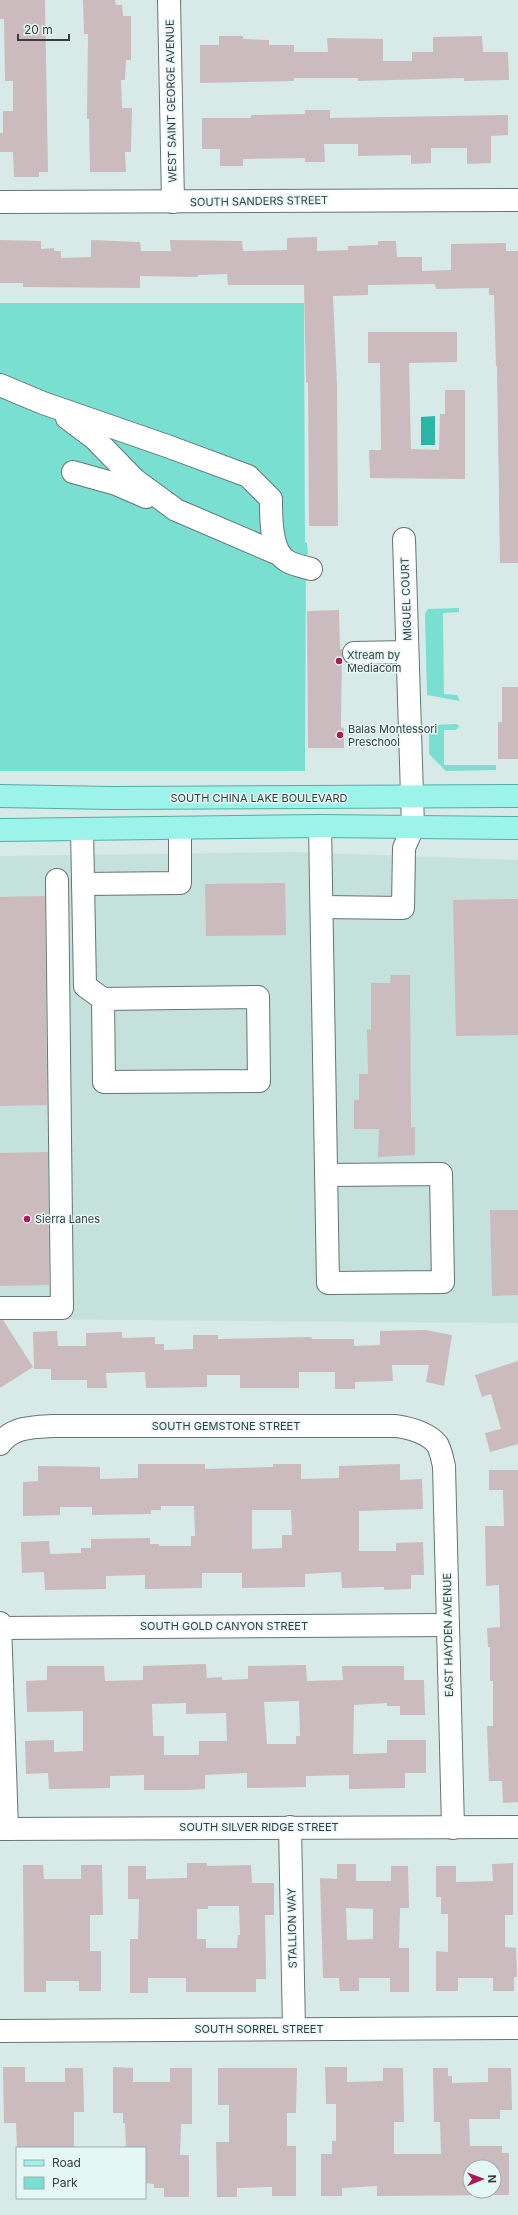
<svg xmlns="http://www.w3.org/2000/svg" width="518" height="2215" viewBox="0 0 518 2215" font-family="Inter,sans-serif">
<rect width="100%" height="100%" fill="#d8eae7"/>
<path fill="#c5e1dc" d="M 292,852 L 518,860 L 518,1323 L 0,1319 L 0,856 Z"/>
<g fill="#79dfd1">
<path d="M 0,303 L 304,303 L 305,542 L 307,543 L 308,553 L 306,557 L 305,771 L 0,771 Z"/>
<path d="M 459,608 L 459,612 L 443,613 L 444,694 L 457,695 L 460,701 L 427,695 L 425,614 L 428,609 Z"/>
<path d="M 457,724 L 459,726 L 456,730 L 444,730 L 444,765 L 496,765 L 496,770 L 446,771 L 429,754 L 429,727 L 433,725 Z"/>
</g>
<path fill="#2ab5a6" d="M 435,416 L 435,445 L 421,445 L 421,417 Z"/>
<g fill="#cbbabe" fill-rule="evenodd">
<path d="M 0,0 L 45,0 L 48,172 L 39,172 L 39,177 L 14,177 L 13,152 L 0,152 L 0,133 L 3,133 L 3,111 L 13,111 L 13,81 L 5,81 L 4,19 L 0,19 Z"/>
<path d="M 83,0 L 115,0 L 116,5 L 122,5 L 123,16 L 131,16 L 131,60 L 126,60 L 125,80 L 121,80 L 122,108 L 132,108 L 131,152 L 125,152 L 126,172 L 90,172 L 89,119 L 87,119 L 88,34 L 84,34 Z"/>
<path d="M 219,36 L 243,36 L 243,39 L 269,40 L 269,45 L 294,45 L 294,52 L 328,52 L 327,38 L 383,39 L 383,61 L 412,61 L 412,52 L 433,52 L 433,37 L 482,36 L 483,52 L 508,52 L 509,80 L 464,81 L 464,78 L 358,81 L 358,78 L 294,78 L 294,81 L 200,83 L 200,45 L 219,45 Z"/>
<path d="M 305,110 L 330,110 L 330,118 L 508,115 L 508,135 L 491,136 L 491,163 L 467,164 L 467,148 L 431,148 L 431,163 L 411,164 L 411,155 L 358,156 L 358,144 L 324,144 L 325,162 L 305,162 L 305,158 L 243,159 L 243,166 L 220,166 L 220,149 L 202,149 L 202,118 L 251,118 L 251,115 L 305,114 Z"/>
<path d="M 317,237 L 317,251 L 348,250 L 348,246 L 378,245 L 378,241 L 396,241 L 397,257 L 422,257 L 422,271 L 451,270 L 451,244 L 506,243 L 506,251 L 518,251 L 518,563 L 500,563 L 497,366 L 496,366 L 494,295 L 489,295 L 489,288 L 436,289 L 435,284 L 368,285 L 368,295 L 333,296 L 337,386 L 338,526 L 309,526 L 308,382 L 306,383 L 304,285 L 228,285 L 227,274 L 198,275 L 198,277 L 140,276 L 140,288 L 23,287 L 23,283 L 0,283 L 0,240 L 41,241 L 41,249 L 54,248 L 54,251 L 61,251 L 61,258 L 91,257 L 91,240 L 140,242 L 141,251 L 171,251 L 170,240 L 242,241 L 243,251 L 287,250 L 287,238 Z"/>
<path d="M 368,332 L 457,332 L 457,362 L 409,363 L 411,449 L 439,450 L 440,414 L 445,414 L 445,390 L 465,390 L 465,479 L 370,478 L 369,450 L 381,450 L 380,363 L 368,363 Z"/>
<path d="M 339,610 L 340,649 L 342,649 L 341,727 L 344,729 L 344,748 L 308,748 L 307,611 Z"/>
<path d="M 502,687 L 518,687 L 518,759 L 498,759 L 498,722 L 502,722 Z"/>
<path d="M 285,883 L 286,935 L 206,936 L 205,884 Z"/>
<path d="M 45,896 L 47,1105 L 0,1106 L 0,897 Z"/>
<path d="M 518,899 L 518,1035 L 456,1036 L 453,900 Z"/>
<path d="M 391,975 L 410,975 L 411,1128 L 415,1127 L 415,1155 L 378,1157 L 379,1129 L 354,1129 L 354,1100 L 359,1100 L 359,1074 L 368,1074 L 367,1029 L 371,1030 L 371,983 L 390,983 Z"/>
<path d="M 48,1152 L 49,1285 L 0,1286 L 0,1153 Z"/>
<path d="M 490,1210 L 518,1210 L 518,1295 L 492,1296 Z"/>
<path d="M 0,1320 L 3,1320 L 33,1367 L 0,1388 Z"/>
<path d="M 425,1330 L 452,1335 L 444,1386 L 426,1382 L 429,1365 L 392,1365 L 393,1381 L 355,1382 L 355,1389 L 335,1389 L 335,1372 L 299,1372 L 299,1388 L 240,1388 L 240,1375 L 207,1375 L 207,1387 L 146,1388 L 145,1372 L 106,1373 L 107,1388 L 87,1388 L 87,1380 L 51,1380 L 51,1369 L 34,1369 L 33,1332 L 57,1331 L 58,1346 L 86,1346 L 86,1333 L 122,1332 L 122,1338 L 155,1337 L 155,1344 L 164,1344 L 164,1350 L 193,1349 L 193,1335 L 218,1335 L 218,1339 L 311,1337 L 312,1339 L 354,1339 L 354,1346 L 380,1345 L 380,1331 Z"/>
<path d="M 518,1361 L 518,1444 L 490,1452 L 485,1433 L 501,1429 L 491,1394 L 482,1397 L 475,1375 Z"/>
<path d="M 138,1464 L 205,1464 L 205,1469 L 273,1467 L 273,1464 L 301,1464 L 301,1479 L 339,1478 L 339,1466 L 400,1464 L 400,1480 L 422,1479 L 423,1509 L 359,1511 L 359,1551 L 396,1551 L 396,1543 L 423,1542 L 424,1575 L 411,1575 L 411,1589 L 384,1590 L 384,1587 L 342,1588 L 341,1572 L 305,1574 L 305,1587 L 242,1588 L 242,1573 L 202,1573 L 202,1588 L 145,1589 L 145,1575 L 106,1576 L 106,1589 L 45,1590 L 44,1572 L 22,1573 L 21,1542 L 49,1541 L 50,1554 L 81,1553 L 81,1548 L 91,1548 L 91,1539 L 150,1538 L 150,1544 L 159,1544 L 159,1546 L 191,1546 L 191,1536 L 195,1536 L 194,1506 L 161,1506 L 161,1510 L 151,1510 L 151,1514 L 92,1515 L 92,1507 L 60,1507 L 60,1515 L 23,1516 L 23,1482 L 38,1481 L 38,1466 L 100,1467 L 100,1479 L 138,1478 ZM 252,1510 L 291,1510 L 292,1535 L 282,1535 L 282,1548 L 252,1549 Z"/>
<path d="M 489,1470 L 518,1470 L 518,1802 L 503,1803 L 502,1781 L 489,1781 L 487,1726 L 493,1726 L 493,1681 L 490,1681 L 490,1647 L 488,1647 L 487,1628 L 500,1627 L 499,1585 L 486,1586 L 485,1526 L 504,1526 L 503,1490 L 489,1490 Z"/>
<path d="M 206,1664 L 207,1678 L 222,1677 L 222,1680 L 248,1679 L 248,1666 L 306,1665 L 307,1681 L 343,1680 L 342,1666 L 404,1666 L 404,1680 L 424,1680 L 425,1715 L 400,1715 L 400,1706 L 387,1706 L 387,1703 L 354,1705 L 353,1754 L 387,1753 L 387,1740 L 426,1740 L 426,1773 L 405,1773 L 405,1788 L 349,1789 L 349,1775 L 306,1776 L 306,1787 L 247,1788 L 247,1773 L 205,1775 L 205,1789 L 187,1790 L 144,1790 L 144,1775 L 110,1776 L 110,1788 L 49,1789 L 48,1773 L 26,1774 L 25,1741 L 54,1740 L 54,1752 L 83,1751 L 83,1711 L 27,1712 L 26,1681 L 47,1680 L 47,1666 L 104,1666 L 105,1681 L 143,1680 L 143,1666 ZM 299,1701 L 300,1736 L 296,1736 L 296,1744 L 267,1744 L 264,1702 ZM 186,1703 L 186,1714 L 226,1713 L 227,1741 L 199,1741 L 199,1755 L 164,1755 L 164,1736 L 153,1736 L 152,1704 Z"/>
<path d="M 187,1863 L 207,1863 L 207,1866 L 251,1865 L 252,1883 L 274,1883 L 274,1915 L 265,1915 L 266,1979 L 256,1979 L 256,1992 L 186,1992 L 186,1978 L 148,1978 L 148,1993 L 130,1993 L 130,1939 L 138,1939 L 139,1899 L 128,1899 L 128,1866 L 146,1866 L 146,1879 L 187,1878 ZM 208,1906 L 239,1906 L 240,1935 L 238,1935 L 237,1948 L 206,1948 L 206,1939 L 197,1939 L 197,1909 L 208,1909 Z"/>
<path d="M 513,1863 L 513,1915 L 505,1915 L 505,1947 L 516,1948 L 517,1977 L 514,1977 L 514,1991 L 493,1991 L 493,1978 L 458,1978 L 458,1991 L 436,1991 L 436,1951 L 448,1952 L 448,1914 L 441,1914 L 441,1897 L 436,1897 L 436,1866 L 456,1866 L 456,1882 L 493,1881 L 492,1864 Z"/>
<path d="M 337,1864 L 356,1864 L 356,1881 L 391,1881 L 391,1866 L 408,1866 L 409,1908 L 400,1908 L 399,1948 L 409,1948 L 409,1992 L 390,1992 L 390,1978 L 359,1978 L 359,1991 L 340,1991 L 339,1978 L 323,1978 L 320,1878 L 337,1879 ZM 346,1908 L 373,1909 L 373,1939 L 347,1940 Z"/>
<path d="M 23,1865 L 43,1865 L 44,1879 L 81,1879 L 81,1865 L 102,1865 L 103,1915 L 90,1915 L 90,1951 L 101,1951 L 101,1991 L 79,1991 L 79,1981 L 46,1981 L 46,1992 L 24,1992 Z"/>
<path d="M 3,2067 L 25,2067 L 25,2082 L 65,2082 L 65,2068 L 83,2068 L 84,2112 L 74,2112 L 74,2148 L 17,2148 L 16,2123 L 4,2123 Z"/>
<path d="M 113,2067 L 133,2068 L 133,2082 L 170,2082 L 170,2068 L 192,2068 L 192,2124 L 181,2124 L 180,2155 L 189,2155 L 189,2197 L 164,2197 L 164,2188 L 154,2188 L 154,2184 L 145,2183 L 145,2148 L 126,2148 L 125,2123 L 123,2123 L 123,2113 L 113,2113 Z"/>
<path d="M 325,2067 L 347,2067 L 347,2082 L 383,2081 L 383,2068 L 403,2068 L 404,2122 L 394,2122 L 394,2154 L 441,2154 L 440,2122 L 434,2122 L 433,2068 L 448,2068 L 448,2076 L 452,2076 L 452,2083 L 488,2082 L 488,2068 L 511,2068 L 512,2110 L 500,2110 L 500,2119 L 469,2119 L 470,2146 L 502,2146 L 502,2153 L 509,2153 L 509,2195 L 377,2196 L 377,2186 L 342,2188 L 342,2196 L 321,2196 L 321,2154 L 332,2154 L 332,2141 L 336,2141 L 336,2104 L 326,2104 ZM 470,2167 L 494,2167 L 494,2191 L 470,2191 Z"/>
<path d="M 218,2068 L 297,2068 L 296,2113 L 287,2113 L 287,2146 L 296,2146 L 296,2196 L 272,2196 L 272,2187 L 237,2188 L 237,2197 L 217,2197 L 216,2142 L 229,2142 L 229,2105 L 218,2105 Z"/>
</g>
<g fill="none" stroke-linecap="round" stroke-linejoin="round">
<g stroke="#657573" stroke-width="24">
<g id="minor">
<path d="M 169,0 L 173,202"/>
<path d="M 0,202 L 518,200"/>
<path d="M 0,385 L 43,403 L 167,446 L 248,476 L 271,499 C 271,516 270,551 287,561 C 294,565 304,567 311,569"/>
<path d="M 67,418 L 95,439 L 135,480 L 176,510 L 281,555"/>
<path d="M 73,472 L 116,484 L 146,497"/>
<path d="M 354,653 L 407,652"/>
<path d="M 320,826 C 323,979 325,1131 328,1283 L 443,1282 L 441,1174 L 326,1175"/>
<path d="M 82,829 L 85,986 L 103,999 L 258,997 L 259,1081 L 104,1082 L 103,999"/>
<path d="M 83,884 L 180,883 L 180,828"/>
<path d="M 322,907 L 403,908 L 404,848 L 413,827 L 404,539"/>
<path d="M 0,1308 L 62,1308 L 57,880"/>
<path d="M 0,1444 C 12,1427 32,1427 52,1426 L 396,1426 C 409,1428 428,1433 437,1444 C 441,1450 442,1459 444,1466 L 453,1828"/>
<path d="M 0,1623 L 7,1829"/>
<path d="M 0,1628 L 448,1625"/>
<path d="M 290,1827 L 294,2029"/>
<path d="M 0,1829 L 518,1827"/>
<path d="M 0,2031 L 518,2028"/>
</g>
</g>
<g stroke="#4eafa3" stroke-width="24">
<g id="major">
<path d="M 0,796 L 113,798 L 518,796"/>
<path d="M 0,830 L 320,826 L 518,828"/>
</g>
</g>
<use href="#minor" stroke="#fff" stroke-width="22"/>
<use href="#major" stroke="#9cf3e9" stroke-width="22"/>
</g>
<g fill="#aa1b57" stroke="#e5f7f4" stroke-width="1.5">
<circle cx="339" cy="661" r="4"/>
<circle cx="340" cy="735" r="4"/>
<circle cx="27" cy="1219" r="4"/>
</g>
<g text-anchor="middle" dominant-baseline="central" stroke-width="3" stroke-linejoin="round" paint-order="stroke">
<g font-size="11" fill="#373f3d" stroke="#e5f7f4">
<text transform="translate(171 101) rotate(-91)">WEST SAINT GEORGE AVENUE</text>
<text transform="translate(259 201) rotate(-1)">SOUTH SANDERS STREET</text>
<text transform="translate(406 599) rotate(-92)">MIGUEL COURT</text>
<text x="259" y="798">SOUTH CHINA LAKE BOULEVARD</text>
<text x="226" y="1426">SOUTH GEMSTONE STREET</text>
<text x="224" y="1626">SOUTH GOLD CANYON STREET</text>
<text transform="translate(448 1635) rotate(-91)">EAST HAYDEN AVENUE</text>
<text x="259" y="1827">SOUTH SILVER RIDGE STREET</text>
<text transform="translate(292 1928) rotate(-91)">STALLION WAY</text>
<text x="259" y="2029">SOUTH SORREL STREET</text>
</g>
<g font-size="11" fill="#373f3d" stroke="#e5f7f4" text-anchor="start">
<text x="347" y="655">Xtream by<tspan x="347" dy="13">Mediacom</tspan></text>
<text x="348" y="729">Balas Montessori<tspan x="348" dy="13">Preschool</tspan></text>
<text x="35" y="1219">Sierra Lanes</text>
</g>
</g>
<rect x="16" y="2147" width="130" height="52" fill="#e5f7f4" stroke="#9fadab"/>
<rect x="24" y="2160" width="20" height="6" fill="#9cf3e9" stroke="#9fadab"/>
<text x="52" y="2167" font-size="12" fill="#373f3d">Road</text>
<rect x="24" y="2177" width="20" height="12" fill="#79dfd1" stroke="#9fadab"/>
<text x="52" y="2187" font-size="12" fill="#373f3d">Park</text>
<g transform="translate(482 2179) rotate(89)"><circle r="19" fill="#e5f7f4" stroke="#9fadab"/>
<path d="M0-3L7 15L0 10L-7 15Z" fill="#aa1b57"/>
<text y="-6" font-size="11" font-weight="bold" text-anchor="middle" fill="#373f3d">N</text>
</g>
<path d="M18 34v6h51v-6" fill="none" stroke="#373f3d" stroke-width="2"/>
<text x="24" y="34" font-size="12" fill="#373f3d" stroke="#e5f7f4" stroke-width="3" paint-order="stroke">20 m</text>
</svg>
